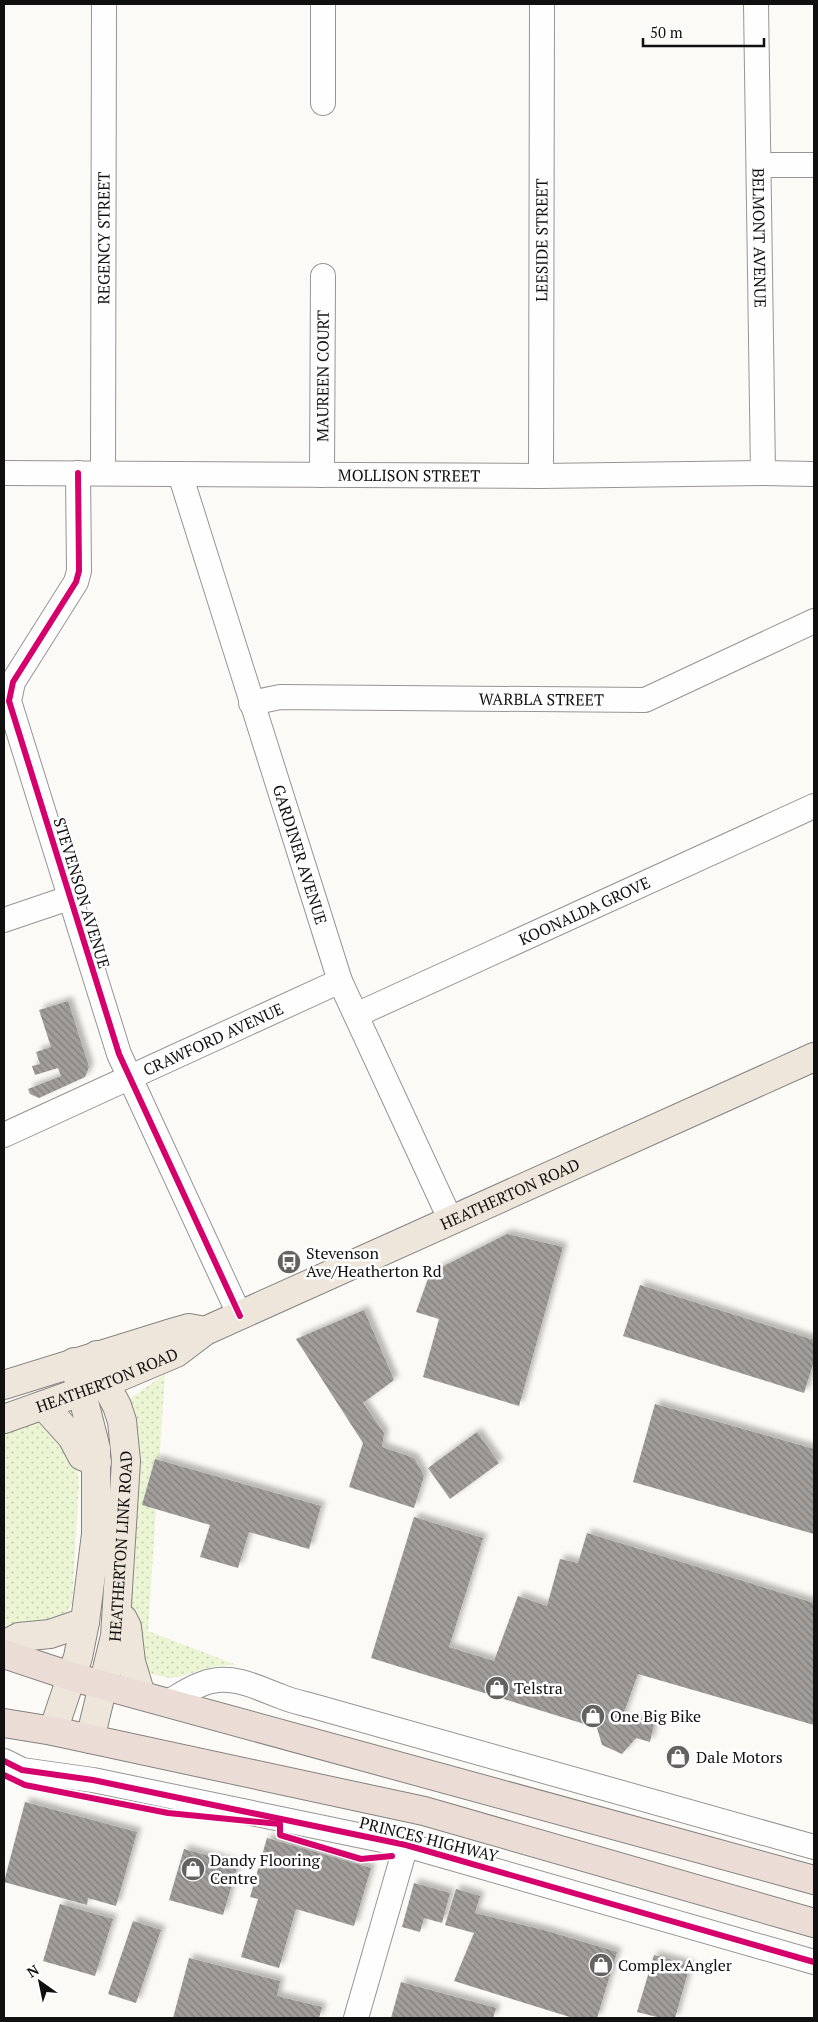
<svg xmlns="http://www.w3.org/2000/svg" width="818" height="2022" viewBox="0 0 818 2022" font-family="'PT Serif',serif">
<defs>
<pattern id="grass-dots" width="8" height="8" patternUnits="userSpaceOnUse" patternTransform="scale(1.25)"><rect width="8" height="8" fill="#ebf4d3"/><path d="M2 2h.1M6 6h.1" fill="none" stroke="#c8d0b4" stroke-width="1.8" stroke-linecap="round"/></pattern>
<pattern id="building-back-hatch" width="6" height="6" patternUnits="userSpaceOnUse" patternTransform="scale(1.25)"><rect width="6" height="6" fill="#a09d9b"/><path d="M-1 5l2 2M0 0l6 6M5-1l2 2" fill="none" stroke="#817f7d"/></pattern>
<filter id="shadow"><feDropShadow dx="4.5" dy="-4.5" stdDeviation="2.5" flood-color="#0004"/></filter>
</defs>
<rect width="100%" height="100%" fill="#fcfaf6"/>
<g fill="url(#grass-dots)">
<path d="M 165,1374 L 148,1631 L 237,1665 L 215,1666 L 178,1677 L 169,1678 L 152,1674 L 145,1670 L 135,1657 L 131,1600 L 128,1400 Z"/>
<path d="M 37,1421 L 47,1424 L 76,1463 L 79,1481 L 72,1604 L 60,1621 L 22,1631 L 4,1629 L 4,1429 Z"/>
</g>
<g fill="url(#building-back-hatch)" filter="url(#shadow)">
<path d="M 68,1001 L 89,1067 L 85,1077 L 39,1098 L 30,1094 L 28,1089 L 61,1076 L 58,1068 L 35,1075 L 32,1066 L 40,1064 L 36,1052 L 51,1047 L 39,1010 Z"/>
<path d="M 507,1234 L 563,1247 L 519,1406 L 423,1377 L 439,1319 L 416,1312 L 430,1273 Z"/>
<path d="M 640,1285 L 814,1340 L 814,1361 L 804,1393 L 623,1336 Z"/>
<path d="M 364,1310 L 394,1380 L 363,1403 L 384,1433 L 382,1447 L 414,1458 L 424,1476 L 414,1508 L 349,1487 L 363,1443 L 296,1339 Z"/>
<path d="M 655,1404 L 814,1449 L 814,1534 L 633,1482 Z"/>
<path d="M 477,1432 L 499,1463 L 450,1499 L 428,1468 Z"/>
<path d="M 155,1459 L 321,1506 L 309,1549 L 249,1532 L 238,1568 L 200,1557 L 210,1525 L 142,1505 Z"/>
<path d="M 414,1517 L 483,1538 L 449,1647 L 494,1661 L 518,1596 L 547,1606 L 560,1559 L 578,1563 L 587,1533 L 814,1603 L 814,1725 L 638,1674 L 622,1718 L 654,1724 L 650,1742 L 636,1738 L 622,1754 L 602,1745 L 597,1728 L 371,1658 Z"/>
<path d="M 25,1802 L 137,1832 L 116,1906 L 88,1898 L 87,1905 L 4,1882 Z"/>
<path d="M 267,1838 L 371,1868 L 354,1926 L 296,1909 L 279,1968 L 241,1957 L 258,1899 L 250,1897 Z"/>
<path d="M 184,1849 L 238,1864 L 223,1915 L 169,1900 Z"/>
<path d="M 414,1883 L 450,1893 L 442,1923 L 424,1918 L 420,1932 L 402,1927 Z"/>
<path d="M 456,1889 L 480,1896 L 475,1913 L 547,1931 L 617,1952 L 597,2018 L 573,2018 L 454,1981 L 474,1933 L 445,1925 Z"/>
<path d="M 60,1904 L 113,1919 L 95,1976 L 43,1961 Z"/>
<path d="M 133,1921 L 161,1930 L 136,2003 L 108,1994 Z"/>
<path d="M 654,1955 L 690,1965 L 675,2018 L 661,2018 L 637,2012 Z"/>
<path d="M 189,1958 L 280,1981 L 277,1996 L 322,2007 L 319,2018 L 173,2018 Z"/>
<path d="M 401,1982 L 496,2008 L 493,2018 L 391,2018 Z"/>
</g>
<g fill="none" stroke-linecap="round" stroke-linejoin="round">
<g stroke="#969594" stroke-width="26">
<g id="minor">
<path id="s1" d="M 756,4 L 763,473"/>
<path d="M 323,103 L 323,4"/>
<path d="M 759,165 L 814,165"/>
<path id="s2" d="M 4,473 L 541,476 L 763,473 L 814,474"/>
<path d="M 78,473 L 79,571 L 76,582 L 13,682 L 9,701 L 119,1054 L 240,1316"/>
<path id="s3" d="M 103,473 L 104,4"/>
<path id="s4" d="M 180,474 L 340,981 L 451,1221"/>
<path id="s5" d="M 322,475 L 323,276"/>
<path id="s6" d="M 541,476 L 542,4"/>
<path id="s7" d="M 251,703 L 280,697 L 645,700 L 814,621"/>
<path d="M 4,920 L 69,898"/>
<path id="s8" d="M 356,1015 L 814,806"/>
<path id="s9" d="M 4,1135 L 340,981"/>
<path d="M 166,1703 C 181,1695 196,1684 212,1681 C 236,1676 258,1688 280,1696 C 291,1701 302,1703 313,1706 L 814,1847"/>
<path d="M 4,1761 L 22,1770 L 93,1780 L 406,1845 L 814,1962"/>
<path d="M 356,2018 L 406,1845"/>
</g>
</g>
<g stroke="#848381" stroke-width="30">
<g id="major">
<path d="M 4,1385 L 168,1334 L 189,1328 L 205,1331"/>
<path d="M 44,1406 L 72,1437 L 82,1456 L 97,1462"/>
<path id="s10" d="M 4,1419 L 105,1383 L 176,1353 L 205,1331 L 814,1057"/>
<path d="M 123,1619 L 127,1627 L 131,1662 L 141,1695"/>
<path d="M 4,1645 L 19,1637 L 50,1634 L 85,1622"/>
<path d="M 53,1731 L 78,1657 L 85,1622 L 96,1534 L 96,1449 L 74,1362"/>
<path id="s11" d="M 90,1739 L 115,1636 L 126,1461 L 122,1421 L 117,1406 L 105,1383 L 97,1355"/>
</g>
</g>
<g stroke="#848381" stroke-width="30">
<g id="highway">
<path d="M 4,1654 L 73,1677 L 814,1880"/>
<path d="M 4,1723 L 53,1731 L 424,1811 L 814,1923"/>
</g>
</g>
<use href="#minor" stroke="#fffefe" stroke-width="24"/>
<use href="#major" stroke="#eee6da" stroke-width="28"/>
<use href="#highway" stroke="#ebdcd6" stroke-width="28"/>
<g stroke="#fff" stroke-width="9">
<g id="cycleway">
<path d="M 78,473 L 79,571 L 76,582 L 13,682 L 9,701 L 119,1054 L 240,1316"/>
<path d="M 4,1761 L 22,1770 L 93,1780 L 406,1845 L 814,1962"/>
<path d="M 4,1775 L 25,1785 L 168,1813 L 280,1824 L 280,1835 L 361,1859 L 392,1856"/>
</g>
</g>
<use href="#cycleway" stroke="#d6006c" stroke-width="6"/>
</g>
<defs>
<g id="bus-disc" transform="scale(1.25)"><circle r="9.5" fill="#636260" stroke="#fff"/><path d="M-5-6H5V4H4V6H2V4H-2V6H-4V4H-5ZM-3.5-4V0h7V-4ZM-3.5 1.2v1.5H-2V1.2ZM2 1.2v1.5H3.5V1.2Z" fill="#fff"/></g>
<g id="shop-disc" transform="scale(1.25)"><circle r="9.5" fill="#636260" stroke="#fff"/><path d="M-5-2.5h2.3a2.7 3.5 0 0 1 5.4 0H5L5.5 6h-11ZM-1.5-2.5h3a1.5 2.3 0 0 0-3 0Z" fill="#fff"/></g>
</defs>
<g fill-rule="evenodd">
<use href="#bus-disc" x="289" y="1262"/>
<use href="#shop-disc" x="497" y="1688"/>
<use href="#shop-disc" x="593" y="1716"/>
<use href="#shop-disc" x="678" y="1757"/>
<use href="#shop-disc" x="193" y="1869"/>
<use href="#shop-disc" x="601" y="1965"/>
</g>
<g text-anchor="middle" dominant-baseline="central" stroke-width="5" stroke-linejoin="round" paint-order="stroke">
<g font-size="16" fill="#101010" stroke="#fff">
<text stroke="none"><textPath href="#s3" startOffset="235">REGENCY STREET</textPath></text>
<text stroke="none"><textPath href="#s1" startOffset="234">BELMONT AVENUE</textPath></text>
<text stroke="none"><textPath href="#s6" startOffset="236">LEESIDE STREET</textPath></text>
<text stroke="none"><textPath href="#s5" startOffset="99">MAUREEN COURT</textPath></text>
<text stroke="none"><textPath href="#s2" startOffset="405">MOLLISON STREET</textPath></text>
<text stroke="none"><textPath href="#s7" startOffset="291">WARBLA STREET</textPath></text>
<text stroke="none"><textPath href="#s4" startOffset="399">GARDINER AVENUE</textPath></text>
<text transform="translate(82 893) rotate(73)">STEVENSON AVENUE</text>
<text stroke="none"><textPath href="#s8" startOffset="251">KOONALDA GROVE</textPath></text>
<text stroke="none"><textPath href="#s9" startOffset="230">CRAWFORD AVENUE</textPath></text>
<text stroke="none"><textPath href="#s10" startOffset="555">HEATHERTON ROAD</textPath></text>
<text stroke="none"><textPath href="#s10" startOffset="110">HEATHERTON ROAD</textPath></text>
<text stroke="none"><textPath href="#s11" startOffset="196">HEATHERTON LINK ROAD</textPath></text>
<text transform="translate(429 1839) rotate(14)">PRINCES HIGHWAY</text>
</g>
<g font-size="16" fill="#101010" stroke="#fff" text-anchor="start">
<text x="306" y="1253">Stevenson<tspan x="306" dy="18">Ave/Heatherton Rd</tspan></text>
<text x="514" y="1688">Telstra</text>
<text x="610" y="1716">One Big Bike</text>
<text x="696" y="1757">Dale Motors</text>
<text x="210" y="1860">Dandy Flooring<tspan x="210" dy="18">Centre</tspan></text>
<text x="618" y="1965">Complex Angler</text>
</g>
</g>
<rect width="818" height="2022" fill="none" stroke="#101010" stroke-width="10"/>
<g transform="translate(40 1982) rotate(327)" stroke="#ffffff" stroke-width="4" paint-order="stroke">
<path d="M0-4L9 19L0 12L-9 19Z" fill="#101010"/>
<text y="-8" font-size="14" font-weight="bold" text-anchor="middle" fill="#101010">N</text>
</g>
<path d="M643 38v8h121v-8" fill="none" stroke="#101010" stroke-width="2.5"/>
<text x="650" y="38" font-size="15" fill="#101010" stroke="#ffffff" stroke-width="4" paint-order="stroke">50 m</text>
</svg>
